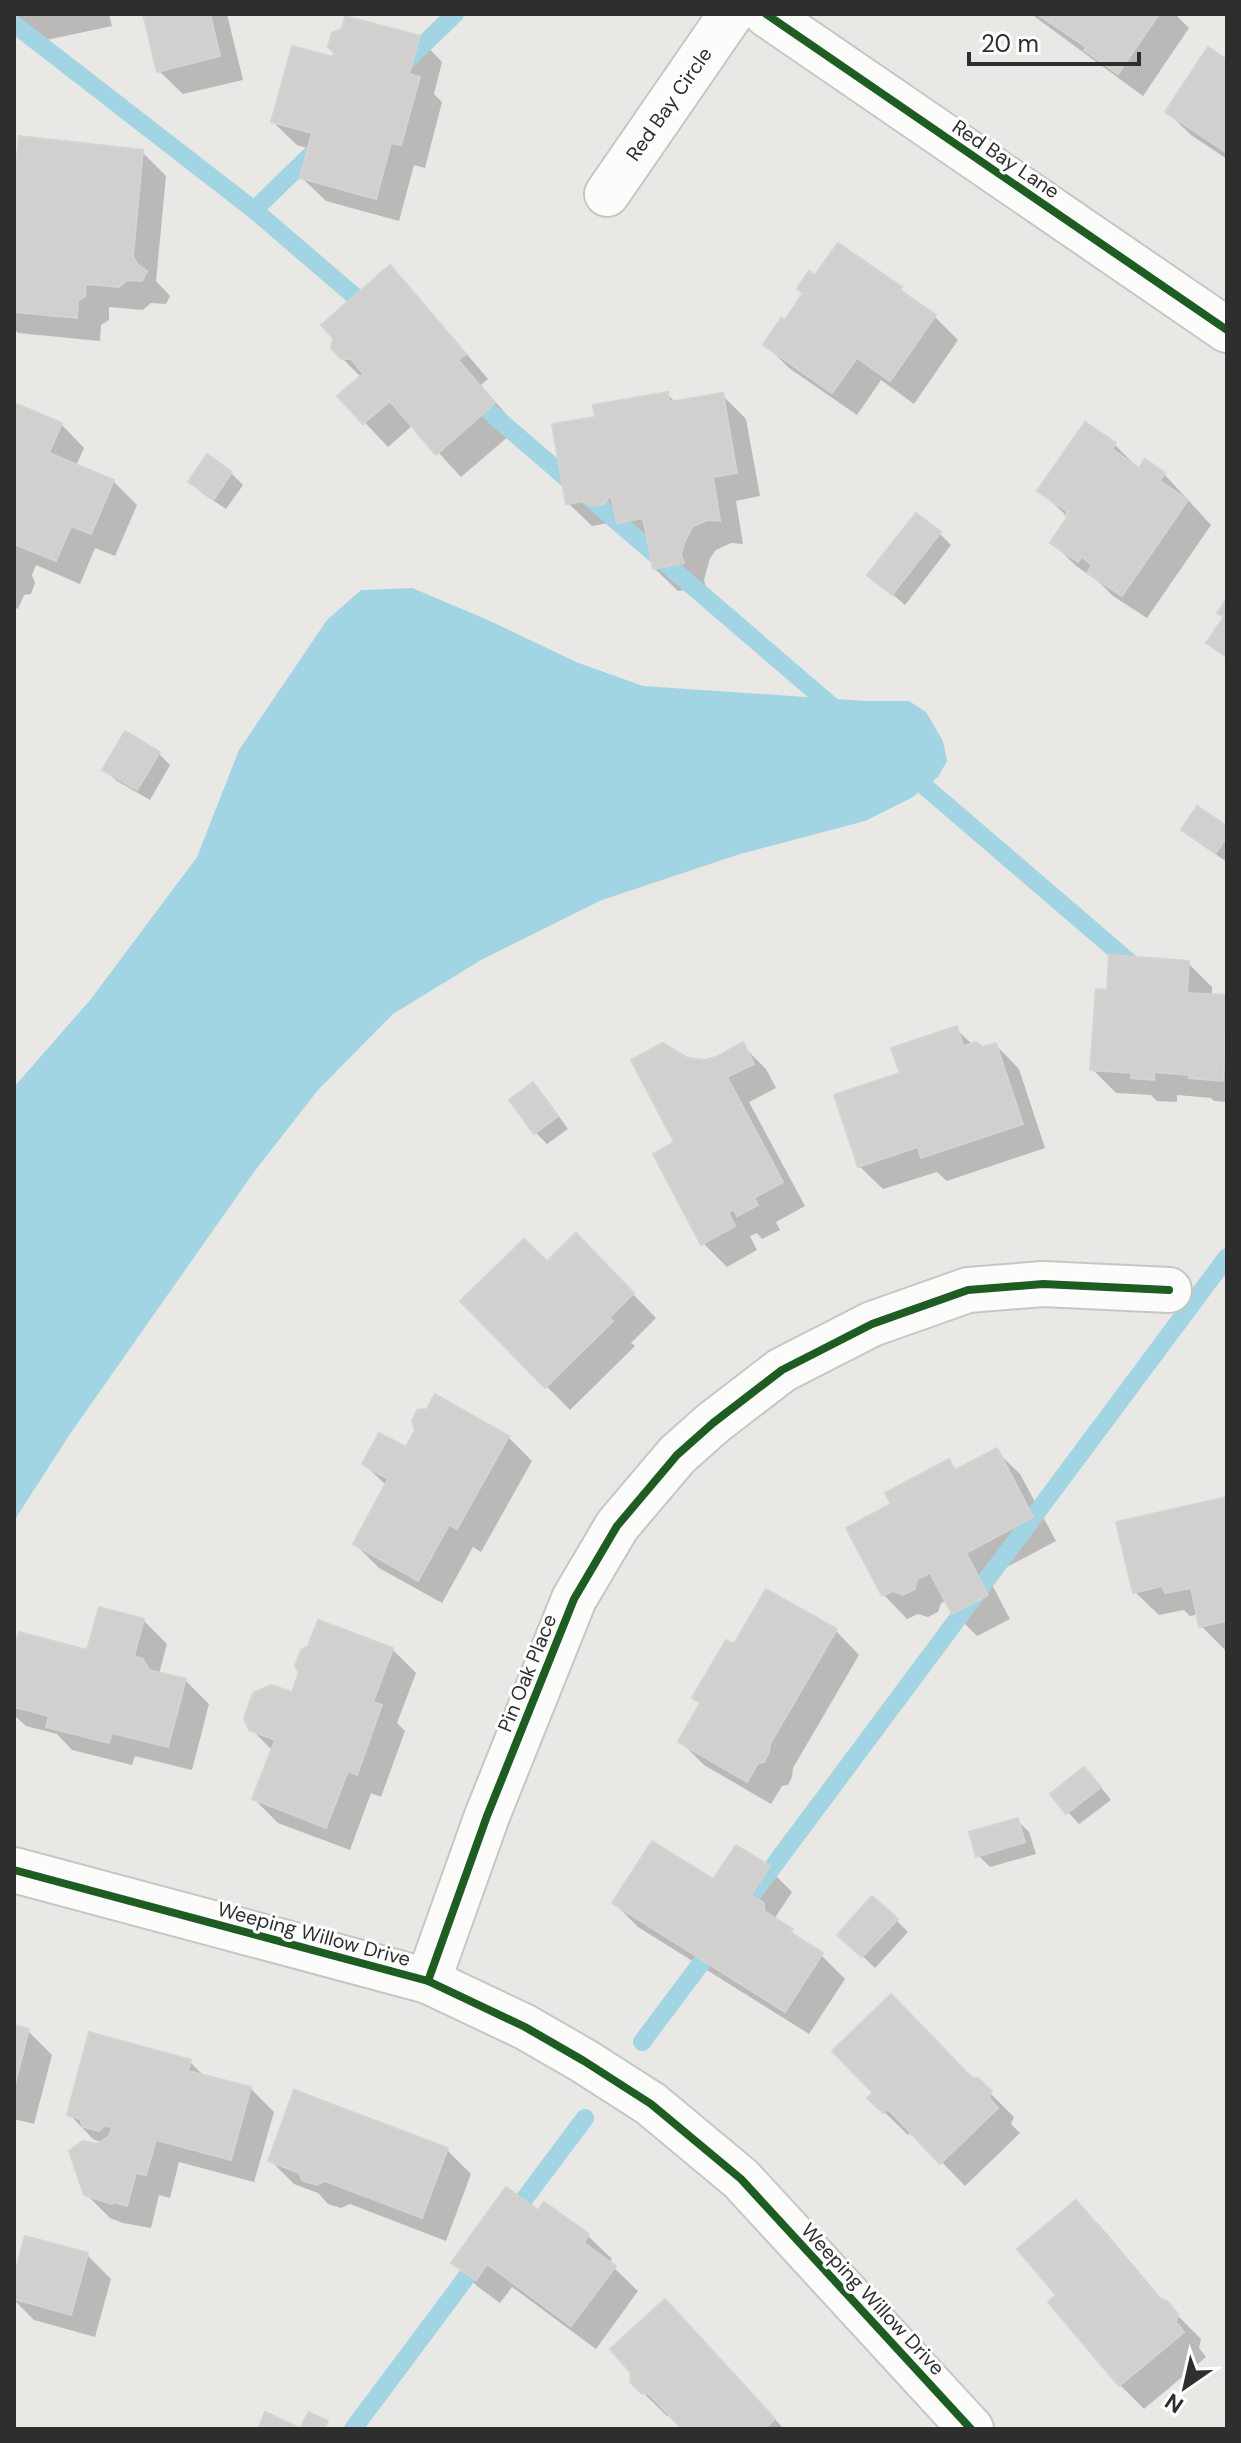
<svg xmlns="http://www.w3.org/2000/svg" width="1241" height="2443" viewBox="0 0 1241 2443" font-family="'DM Sans',sans-serif">
<rect width="100%" height="100%" fill="#eae8e5"/>
<path fill="#a1d5e3" d="M 412,588 L 488,620 L 576,662 L 643,686 L 866,701 L 909,701 L 926,712 L 943,741 L 947,761 L 938,777 L 913,797 L 865,821 L 740,854 L 602,900 L 481,960 L 393,1014 L 318,1090 L 254,1172 L 70,1434 L 14,1521 L 14,1087 L 91,999 L 197,857 L 239,750 L 327,620 L 361,590 Z"/>
<g fill="#0003">
<path d="M 14,14 L 109,14 L 112,26 L 37,42 L 14,20 Z"/>
<path d="M 145,14 L 227,14 L 243,80 L 183,94 L 159,71 Z"/>
<path d="M 1031,14 L 1175,14 L 1189,28 L 1143,96 Z"/>
<path d="M 419,38 L 442,62 L 434,94 L 442,102 L 425,168 L 414,165 L 399,221 L 326,201 L 302,178 L 310,149 L 297,145 L 273,122 L 335,60 Z"/>
<path d="M 1227,63 L 1227,159 L 1191,135 L 1167,112 Z"/>
<path d="M 142,152 L 166,176 L 156,281 L 170,296 L 166,304 L 151,303 L 143,310 L 109,307 L 109,320 L 101,325 L 100,341 L 18,333 L 14,329 L 14,203 Z"/>
<path d="M 390,268 L 413,291 L 488,379 L 481,385 L 518,428 L 461,477 L 413,425 L 388,447 L 340,396 L 362,378 L 342,358 L 335,338 Z"/>
<path d="M 815,278 L 901,289 L 913,301 L 934,316 L 958,340 L 914,404 L 881,380 L 857,415 L 789,368 L 766,345 L 785,322 Z"/>
<path d="M 667,394 L 676,403 L 722,395 L 746,419 L 760,496 L 736,501 L 743,544 L 731,543 L 716,550 L 710,558 L 704,580 L 706,587 L 678,591 L 654,568 L 650,544 L 642,545 L 624,528 L 617,529 L 609,523 L 592,526 L 568,503 L 598,419 Z"/>
<path d="M 14,405 L 61,424 L 84,448 L 76,466 L 113,481 L 137,505 L 115,556 L 95,548 L 80,584 L 36,565 L 32,575 L 35,583 L 31,594 L 24,595 L 18,609 L 14,607 Z"/>
<path d="M 1114,444 L 1140,470 L 1164,474 L 1211,525 L 1147,618 L 1113,596 L 1099,582 L 1076,566 L 1053,543 L 1069,518 L 1040,491 Z"/>
<path d="M 231,473 L 243,485 L 226,509 L 202,493 L 190,481 Z"/>
<path d="M 940,534 L 951,545 L 905,605 L 870,575 Z"/>
<path d="M 158,753 L 170,765 L 150,800 L 117,781 L 105,770 Z"/>
<path d="M 1184,829 L 1227,829 L 1227,862 L 1196,841 Z"/>
<path d="M 1188,963 L 1212,987 L 1212,996 L 1227,997 L 1227,1102 L 1214,1101 L 1211,1098 L 1177,1095 L 1177,1102 L 1157,1101 L 1151,1095 L 1116,1093 L 1092,1069 Z"/>
<path d="M 956,1029 L 973,1045 L 982,1050 L 996,1045 L 1019,1069 L 1045,1148 L 947,1181 L 937,1172 L 883,1189 L 859,1166 L 902,1074 Z"/>
<path d="M 742,1045 L 766,1069 L 776,1088 L 749,1102 L 805,1206 L 776,1222 L 780,1230 L 762,1239 L 757,1233 L 750,1236 L 757,1250 L 727,1267 L 703,1243 L 677,1143 L 687,1060 L 705,1062 Z"/>
<path d="M 533,1085 L 545,1097 L 568,1129 L 547,1144 L 536,1133 Z"/>
<path d="M 576,1235 L 656,1318 L 631,1343 L 635,1346 L 570,1410 L 463,1301 L 547,1264 Z"/>
<path d="M 508,1437 L 532,1461 L 481,1552 L 473,1547 L 442,1603 L 379,1568 L 355,1544 L 387,1486 L 364,1464 L 406,1449 Z"/>
<path d="M 996,1451 L 1020,1474 L 1056,1541 L 988,1577 L 1010,1619 L 977,1636 L 954,1613 L 947,1600 L 941,1603 L 938,1612 L 928,1617 L 918,1614 L 907,1619 L 884,1595 L 894,1505 L 948,1462 L 958,1471 Z"/>
<path d="M 1227,1499 L 1227,1649 L 1225,1650 L 1201,1626 L 1199,1614 L 1190,1616 L 1184,1610 L 1159,1615 L 1135,1592 Z"/>
<path d="M 143,1620 L 167,1644 L 159,1674 L 185,1680 L 209,1704 L 192,1770 L 135,1756 L 132,1765 L 72,1750 L 57,1734 L 26,1726 L 14,1715 L 14,1657 L 89,1652 Z"/>
<path d="M 836,1631 L 859,1655 L 793,1768 L 792,1777 L 788,1785 L 782,1786 L 771,1804 L 704,1765 L 680,1741 L 702,1705 L 694,1697 L 734,1647 Z"/>
<path d="M 392,1649 L 416,1673 L 397,1723 L 405,1731 L 381,1797 L 371,1793 L 350,1850 L 278,1823 L 254,1799 L 273,1751 L 251,1729 L 293,1694 Z"/>
<path d="M 1096,1781 L 1111,1800 L 1079,1824 L 1068,1812 Z"/>
<path d="M 1017,1820 L 1029,1832 L 1036,1854 L 990,1867 L 978,1855 Z"/>
<path d="M 768,1868 L 792,1892 L 775,1918 L 807,1946 L 821,1955 L 845,1979 L 809,2034 L 638,1927 L 614,1903 L 714,1882 Z"/>
<path d="M 896,1920 L 908,1932 L 875,1968 L 852,1946 Z"/>
<path d="M 14,2027 L 28,2031 L 52,2055 L 34,2124 L 14,2119 Z"/>
<path d="M 190,2062 L 205,2077 L 250,2088 L 274,2112 L 254,2182 L 179,2162 L 170,2198 L 159,2195 L 151,2228 L 123,2223 L 110,2218 L 86,2194 L 97,2146 L 102,2143 L 93,2139 L 70,2115 Z"/>
<path d="M 977,2080 L 1014,2117 L 1011,2124 L 1020,2133 L 965,2186 L 912,2131 L 908,2135 L 870,2098 Z"/>
<path d="M 296,2092 L 447,2150 L 471,2174 L 446,2241 L 350,2204 L 341,2208 L 328,2204 L 318,2193 L 294,2184 L 270,2160 Z"/>
<path d="M 1076,2202 L 1100,2226 L 1164,2302 L 1201,2339 L 1199,2348 L 1206,2357 L 1144,2409 L 1120,2385 L 1050,2302 L 1059,2295 Z"/>
<path d="M 538,2212 L 588,2236 L 612,2259 L 609,2263 L 638,2291 L 596,2349 L 512,2287 L 500,2303 L 477,2286 L 454,2262 Z"/>
<path d="M 87,2255 L 111,2279 L 95,2337 L 34,2320 L 14,2300 L 14,2283 Z"/>
<path d="M 688,2325 L 784,2429 L 684,2429 L 673,2417 L 667,2416 L 632,2382 Z"/>
</g>
<g fill="none" stroke-linecap="round" stroke-linejoin="round">
<g stroke="#a1d5e3" stroke-width="18">
<path d="M 14,24 L 254,210 L 373,312"/>
<path d="M 399,68 L 455,14"/>
<path d="M 254,210 L 321,145"/>
<path d="M 471,396 L 840,713"/>
<path d="M 908,772 L 1140,971"/>
<path d="M 737,1915 L 1227,1257"/>
<path d="M 642,2042 L 717,1942"/>
<path d="M 510,2218 L 585,2118"/>
<path d="M 353,2429 L 483,2255"/>
</g>
</g>
<g fill="#d2d0ce" stroke="#d5d3d1" stroke-width="2">
<path d="M 143,14 L 210,14 L 220,56 L 157,72 Z"/>
<path d="M 1037,14 L 1159,14 L 1118,74 L 1084,50 L 1086,47 Z"/>
<path d="M 345,16 L 420,36 L 409,74 L 420,77 L 401,145 L 391,143 L 376,199 L 300,178 L 312,133 L 271,122 L 292,46 L 333,57 L 334,53 L 328,47 L 332,33 L 342,29 Z"/>
<path d="M 1208,47 L 1227,60 L 1227,153 L 1165,112 Z"/>
<path d="M 19,136 L 143,150 L 133,256 L 137,264 L 147,271 L 142,281 L 127,280 L 119,287 L 86,284 L 85,296 L 78,301 L 77,318 L 14,312 L 14,187 Z"/>
<path d="M 838,243 L 902,287 L 900,290 L 936,315 L 890,381 L 857,358 L 832,393 L 763,345 L 781,318 L 785,320 L 803,293 L 797,289 L 809,271 L 815,275 Z"/>
<path d="M 390,265 L 466,354 L 458,360 L 495,403 L 436,455 L 390,401 L 363,424 L 337,396 L 363,374 L 351,359 L 341,359 L 331,348 L 333,338 L 321,325 Z"/>
<path d="M 668,392 L 669,402 L 723,393 L 737,473 L 713,477 L 720,521 L 707,520 L 692,527 L 684,543 L 681,555 L 684,563 L 653,569 L 643,518 L 617,523 L 611,495 L 604,504 L 591,506 L 584,501 L 566,504 L 552,424 L 595,417 L 593,405 Z"/>
<path d="M 14,403 L 62,423 L 49,453 L 114,480 L 91,534 L 71,526 L 56,561 L 14,544 Z"/>
<path d="M 1085,422 L 1116,443 L 1112,449 L 1139,468 L 1145,459 L 1165,473 L 1160,481 L 1188,500 L 1122,596 L 1087,573 L 1092,565 L 1082,557 L 1078,562 L 1050,543 L 1068,516 L 1065,515 L 1068,512 L 1037,491 Z"/>
<path d="M 207,454 L 232,472 L 214,499 L 188,482 Z"/>
<path d="M 916,513 L 941,532 L 892,595 L 867,575 Z"/>
<path d="M 1227,599 L 1227,657 L 1206,643 L 1224,617 L 1217,613 Z"/>
<path d="M 125,731 L 160,752 L 137,790 L 102,770 Z"/>
<path d="M 1197,806 L 1227,826 L 1227,836 L 1216,853 L 1181,830 Z"/>
<path d="M 1109,955 L 1189,961 L 1187,993 L 1227,995 L 1223,1081 L 1189,1078 L 1189,1075 L 1154,1072 L 1154,1080 L 1131,1078 L 1132,1073 L 1090,1070 L 1096,989 L 1107,990 Z"/>
<path d="M 957,1026 L 963,1046 L 976,1042 L 983,1047 L 996,1043 L 1023,1124 L 921,1158 L 918,1147 L 858,1167 L 834,1095 L 900,1073 L 891,1048 Z"/>
<path d="M 743,1042 L 754,1064 L 727,1077 L 783,1182 L 754,1198 L 758,1205 L 737,1216 L 734,1209 L 728,1212 L 735,1226 L 701,1245 L 653,1154 L 674,1142 L 631,1060 L 663,1043 L 688,1058 L 705,1060 L 716,1057 Z"/>
<path d="M 533,1082 L 558,1116 L 534,1134 L 509,1100 Z"/>
<path d="M 576,1233 L 634,1293 L 609,1318 L 613,1321 L 545,1388 L 460,1301 L 524,1239 L 547,1261 Z"/>
<path d="M 435,1394 L 509,1436 L 457,1529 L 449,1525 L 418,1581 L 353,1544 L 388,1479 L 362,1464 L 379,1433 L 406,1447 L 415,1430 L 412,1421 L 417,1410 L 427,1409 Z"/>
<path d="M 997,1448 L 1033,1517 L 966,1553 L 988,1595 L 952,1614 L 930,1573 L 917,1579 L 915,1589 L 903,1595 L 893,1591 L 882,1596 L 846,1528 L 891,1504 L 885,1493 L 949,1459 L 955,1470 Z"/>
<path d="M 1227,1497 L 1227,1621 L 1199,1627 L 1191,1588 L 1165,1593 L 1162,1586 L 1133,1593 L 1116,1522 Z"/>
<path d="M 766,1589 L 837,1629 L 770,1744 L 769,1752 L 764,1762 L 758,1763 L 747,1782 L 678,1742 L 700,1703 L 692,1698 L 726,1640 L 734,1644 Z"/>
<path d="M 99,1607 L 144,1619 L 134,1656 L 143,1659 L 149,1670 L 186,1679 L 168,1747 L 112,1733 L 109,1743 L 46,1727 L 49,1716 L 14,1707 L 14,1650 L 19,1632 L 87,1650 Z"/>
<path d="M 318,1620 L 393,1648 L 373,1702 L 382,1705 L 357,1775 L 348,1771 L 326,1828 L 252,1799 L 275,1740 L 249,1730 L 244,1718 L 253,1693 L 271,1685 L 292,1692 L 299,1672 L 295,1666 L 301,1650 L 308,1646 Z"/>
<path d="M 1084,1767 L 1101,1787 L 1066,1814 L 1050,1794 Z"/>
<path d="M 1018,1818 L 1025,1842 L 976,1857 L 969,1832 Z"/>
<path d="M 652,1841 L 713,1879 L 736,1845 L 770,1866 L 751,1895 L 764,1903 L 764,1911 L 793,1929 L 790,1932 L 823,1953 L 785,2012 L 612,1903 Z"/>
<path d="M 872,1896 L 898,1919 L 862,1957 L 837,1935 Z"/>
<path d="M 891,1994 L 972,2078 L 978,2078 L 992,2091 L 989,2098 L 998,2108 L 940,2164 L 888,2109 L 883,2113 L 867,2098 L 873,2093 L 832,2051 Z"/>
<path d="M 14,2025 L 29,2029 L 14,2088 Z"/>
<path d="M 89,2032 L 191,2060 L 188,2071 L 251,2087 L 231,2160 L 156,2140 L 146,2175 L 136,2173 L 127,2206 L 113,2202 L 112,2204 L 84,2195 L 69,2151 L 83,2141 L 97,2144 L 109,2136 L 112,2127 L 104,2126 L 99,2131 L 83,2127 L 80,2119 L 67,2115 Z"/>
<path d="M 294,2090 L 448,2148 L 422,2218 L 325,2181 L 316,2185 L 302,2180 L 299,2173 L 268,2161 Z"/>
<path d="M 506,2187 L 538,2210 L 544,2202 L 589,2234 L 584,2243 L 616,2266 L 571,2326 L 487,2264 L 476,2280 L 451,2263 Z"/>
<path d="M 1076,2200 L 1160,2299 L 1167,2301 L 1178,2314 L 1176,2322 L 1184,2332 L 1119,2386 L 1048,2302 L 1056,2295 L 1017,2249 Z"/>
<path d="M 25,2236 L 88,2253 L 71,2315 L 14,2299 L 14,2276 Z"/>
<path d="M 665,2299 L 775,2419 L 764,2429 L 682,2429 L 649,2394 L 641,2393 L 630,2382 L 631,2373 L 610,2349 Z"/>
<path d="M 265,2412 L 300,2428 L 309,2412 L 328,2421 L 324,2429 L 258,2429 Z"/>
</g>
<g fill="none" stroke-linecap="round" stroke-linejoin="round">
<g stroke="#c7c6c7" stroke-width="48">
<g id="minor">
<path d="M 766,14 L 1227,330"/>
<path d="M 607,194 L 731,14"/>
<path d="M 14,1870 L 428,1981 L 525,2027 L 584,2061 L 651,2104 L 741,2179 L 971,2429"/>
<path d="M 428,1981 L 487,1816 L 574,1599 L 617,1526 L 677,1455 L 713,1423 L 782,1370 L 872,1324 L 968,1290 L 1043,1284 L 1169,1290"/>
</g>
</g>
<use href="#minor" stroke="#fcfcfb" stroke-width="44"/>
<g stroke="#fff" stroke-width="13">
<g id="cycleway">
<path d="M 766,14 L 1227,330"/>
<path d="M 14,1870 L 428,1981 L 525,2027 L 584,2061 L 651,2104 L 741,2179 L 971,2429"/>
<path d="M 428,1981 L 487,1816 L 574,1599 L 617,1526 L 677,1455 L 713,1423 L 782,1370 L 872,1324 L 968,1290 L 1043,1284 L 1169,1290"/>
</g>
</g>
<use href="#cycleway" stroke="#1b5e20" stroke-width="8"/>
</g>
<g text-anchor="middle" dominant-baseline="central" stroke-width="6" stroke-linejoin="round" paint-order="stroke">
<g font-size="20" fill="#2e2e2e" stroke="#fff">
<text transform="translate(669 104) rotate(-55)">Red Bay Circle</text>
<text transform="translate(1006 159) rotate(34)">Red Bay Lane</text>
<text transform="translate(527 1673) rotate(-68)">Pin Oak Place</text>
<text transform="translate(314 1934) rotate(15)">Weeping Willow Drive</text>
<text transform="translate(873 2299) rotate(47)">Weeping Willow Drive</text>
</g>
</g>
<rect width="1241" height="2443" fill="none" stroke="#2e2e2e" stroke-width="32"/>
<g transform="translate(1185 2387) rotate(214)" stroke="#ffffff" stroke-width="6" paint-order="stroke">
<path d="M0-6L14 30L0 20L-14 30Z" fill="#2e2e2e"/>
<text y="-12" font-size="22" font-weight="bold" text-anchor="middle" fill="#2e2e2e">N</text>
</g>
<path d="M969 52v12h170v-12" fill="none" stroke="#2e2e2e" stroke-width="4"/>
<text x="981" y="52" font-size="24" fill="#2e2e2e" stroke="#ffffff" stroke-width="6" paint-order="stroke">20 m</text>
</svg>
